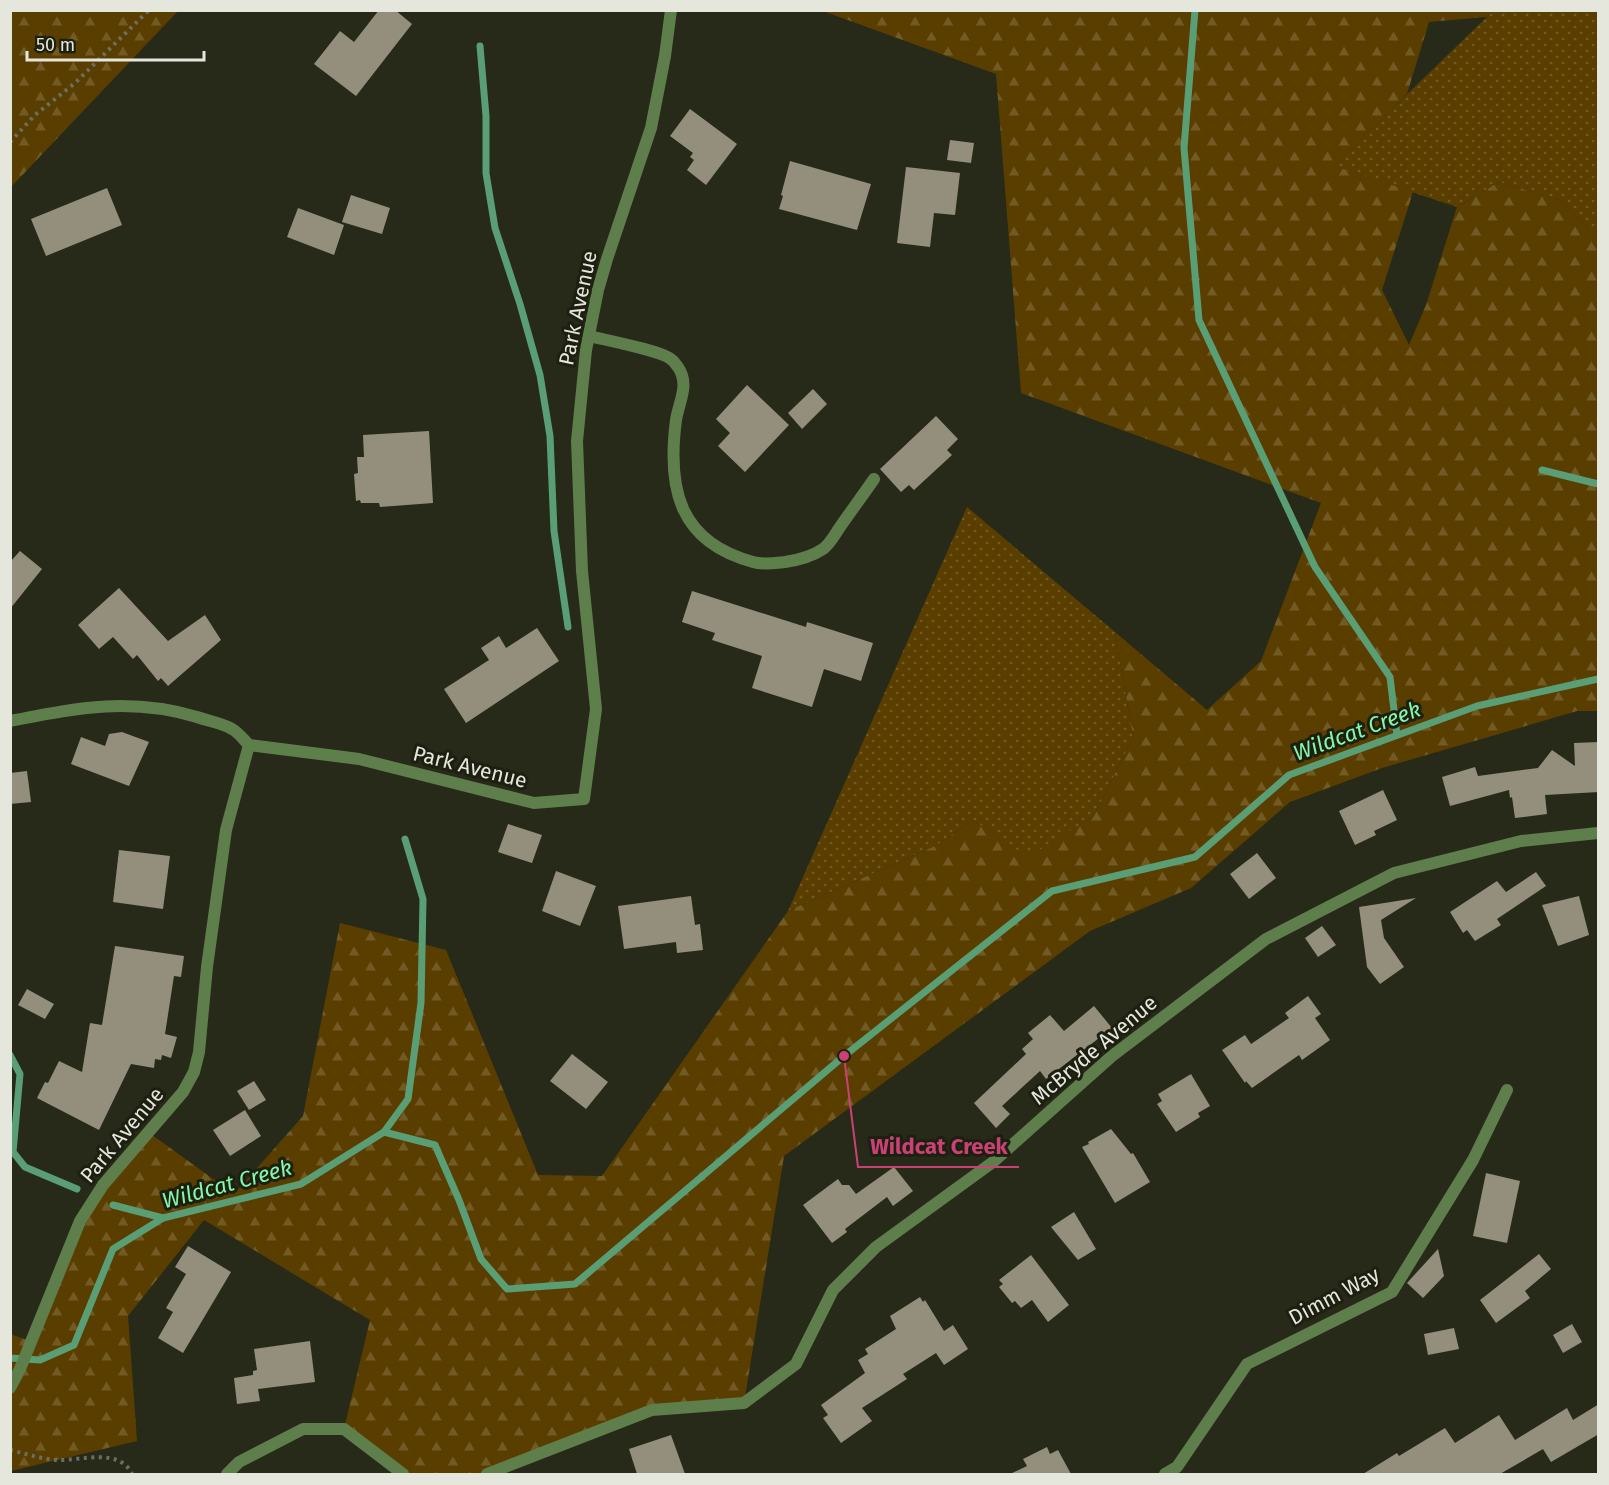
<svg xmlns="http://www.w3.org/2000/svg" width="1609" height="1485" viewBox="0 0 1609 1485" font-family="'Fira Sans',sans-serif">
<defs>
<pattern id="grass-dots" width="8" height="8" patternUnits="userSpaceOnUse" patternTransform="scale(1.5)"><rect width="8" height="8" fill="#5a3e00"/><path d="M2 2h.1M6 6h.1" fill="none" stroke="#725a25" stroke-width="1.8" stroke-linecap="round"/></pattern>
<pattern id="forest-firs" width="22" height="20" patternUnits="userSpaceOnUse" patternTransform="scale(1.5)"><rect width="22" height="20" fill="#5a3e00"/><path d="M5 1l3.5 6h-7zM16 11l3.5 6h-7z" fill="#725a25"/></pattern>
</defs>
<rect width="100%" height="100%" fill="#272a19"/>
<g fill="url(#grass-dots)">
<path d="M 1493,11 L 1598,11 L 1598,239 L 1560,200 L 1499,182 L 1457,207 L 1333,166 Z"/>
<path d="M 967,507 L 1115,632 L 1133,737 L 1094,816 L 1028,858 L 973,820 L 937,845 L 788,911 Z"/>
</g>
<g fill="url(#forest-firs)">
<path d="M 11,10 L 178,11 L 11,187 L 10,11 Z"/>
<path d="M 823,11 L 1493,11 L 1486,17 L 1429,22 L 1407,94 L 1334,166 L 1413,192 L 1382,290 L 1409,345 L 1426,305 L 1457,207 L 1499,182 L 1560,200 L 1598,239 L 1598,711 L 1577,711 L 1382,768 L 1290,802 L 1191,888 L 1090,931 L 784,1156 L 744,1403 L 652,1410 L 487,1474 L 403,1474 L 344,1429 L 370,1320 L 204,1220 L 128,1316 L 137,1441 L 11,1471 L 10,1334 L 33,1342 L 80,1221 L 148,1132 L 234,1194 L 303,1116 L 340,923 L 446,950 L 538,1175 L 602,1176 L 788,911 L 937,845 L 973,820 L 1028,857 L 1094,816 L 1133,737 L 1115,632 L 1207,710 L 1261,661 L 1321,503 L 1021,393 L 996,74 Z"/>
</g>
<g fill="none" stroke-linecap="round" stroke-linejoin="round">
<g stroke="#5a9e75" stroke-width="7">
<path d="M 1195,10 L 1184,148 L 1199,320 L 1315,567 L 1390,677 L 1397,735"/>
<path d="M 480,46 L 486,116 L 486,173 L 495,228 L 520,304 L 540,375 L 550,436 L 554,531 L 568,627"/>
<path d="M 1542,470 L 1598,484"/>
<path d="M 10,1055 L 20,1074 L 13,1152 L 25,1167 L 77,1189"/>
<path d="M 384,1132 L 408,1099 L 421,1003 L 423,899 L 405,839"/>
<path d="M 113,1205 L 163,1218"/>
<path d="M 10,1358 L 40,1360 L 74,1345 L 113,1249 L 163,1218 L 301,1184 L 384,1132 L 435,1145 L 459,1200 L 481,1259 L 507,1289 L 575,1284 L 844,1056 L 1052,891 L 1195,857 L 1289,775 L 1477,706 L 1598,679"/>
</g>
</g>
<g fill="#938f7c">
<path d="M 379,10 L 395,10 L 412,24 L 356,96 L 314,64 L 340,31 L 354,42 Z"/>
<path d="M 690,109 L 737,144 L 706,185 L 687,170 L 694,160 L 690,157 L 693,153 L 670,136 Z"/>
<path d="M 950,140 L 974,143 L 971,163 L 947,160 Z"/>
<path d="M 790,161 L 871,184 L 857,230 L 779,209 L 783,196 L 781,195 Z"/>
<path d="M 906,167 L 960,173 L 955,215 L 934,213 L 930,247 L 897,243 Z"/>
<path d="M 107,188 L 122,225 L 46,256 L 31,219 Z"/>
<path d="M 351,195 L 390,208 L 382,234 L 342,222 Z"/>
<path d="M 298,208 L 344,225 L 334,255 L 287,237 Z"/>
<path d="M 747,385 L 789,425 L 745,472 L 718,446 L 730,433 L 716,419 Z"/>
<path d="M 813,389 L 827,404 L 802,429 L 788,413 Z"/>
<path d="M 936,416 L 958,439 L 947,450 L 952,455 L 914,490 L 909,485 L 901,492 L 880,469 Z"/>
<path d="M 429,431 L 433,503 L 380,507 L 379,503 L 361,503 L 360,500 L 356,501 L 354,474 L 358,473 L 357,457 L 364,457 L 363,435 Z"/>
<path d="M 20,551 L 42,569 L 10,609 L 10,562 Z"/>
<path d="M 119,588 L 168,641 L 205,615 L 221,640 L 168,686 L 161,678 L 158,681 L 137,655 L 133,659 L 113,637 L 99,649 L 78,625 Z"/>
<path d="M 692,591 L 806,627 L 807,622 L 873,643 L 861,681 L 824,669 L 812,707 L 752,688 L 762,656 L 712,640 L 715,633 L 682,622 Z"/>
<path d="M 537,628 L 559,661 L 466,723 L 444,689 L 489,660 L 481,648 L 499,636 L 506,648 Z"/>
<path d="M 122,732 L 149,742 L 129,786 L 71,764 L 81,737 L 105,746 L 109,734 Z"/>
<path d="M 1599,742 L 1599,792 L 1545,795 L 1547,814 L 1515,818 L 1512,797 L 1510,798 L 1509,790 L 1450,806 L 1442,777 L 1475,767 L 1478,776 L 1538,768 L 1552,750 L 1575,766 L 1574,743 Z"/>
<path d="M 27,771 L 31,802 L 10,804 L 10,773 Z"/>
<path d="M 1383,790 L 1397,820 L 1374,831 L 1376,835 L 1355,845 L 1339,811 Z"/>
<path d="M 508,824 L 542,835 L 532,863 L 498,852 Z"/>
<path d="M 119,850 L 170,856 L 163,909 L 113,902 Z"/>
<path d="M 1257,853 L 1276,878 L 1249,899 L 1230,874 Z"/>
<path d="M 556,871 L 596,886 L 580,926 L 542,911 Z"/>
<path d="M 1536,872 L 1546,886 L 1497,919 L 1501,925 L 1475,941 L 1467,930 L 1463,933 L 1450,912 L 1497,881 L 1506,892 Z"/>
<path d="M 691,896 L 695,925 L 700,924 L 703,950 L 677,953 L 676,942 L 624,949 L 618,906 Z"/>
<path d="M 1579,896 L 1589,935 L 1558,946 L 1542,905 Z"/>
<path d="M 1416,898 L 1381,920 L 1384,938 L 1404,967 L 1380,984 L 1367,967 L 1359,907 Z"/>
<path d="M 1322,926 L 1336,945 L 1318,957 L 1305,938 Z"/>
<path d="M 115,946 L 184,956 L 181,977 L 174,976 L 165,1034 L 177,1037 L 171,1058 L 162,1055 L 161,1060 L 155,1059 L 154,1068 L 131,1064 L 99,1130 L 37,1098 L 45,1082 L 48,1083 L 59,1061 L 82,1072 L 90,1023 L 102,1025 Z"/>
<path d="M 27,989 L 54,1004 L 45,1019 L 18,1005 Z"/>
<path d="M 1308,996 L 1321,1014 L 1315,1018 L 1330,1040 L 1302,1060 L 1299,1055 L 1252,1088 L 1246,1081 L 1245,1083 L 1222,1050 L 1245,1035 L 1251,1044 L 1289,1018 L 1285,1013 Z"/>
<path d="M 1094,1006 L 1112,1028 L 1046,1079 L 1040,1071 L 1002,1106 L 1010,1114 L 996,1128 L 974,1103 L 1026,1054 L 1022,1049 L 1033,1039 L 1028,1033 L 1050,1015 L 1064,1031 Z"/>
<path d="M 572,1054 L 608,1082 L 586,1109 L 550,1081 Z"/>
<path d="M 1191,1074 L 1210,1106 L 1198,1113 L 1200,1117 L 1176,1132 L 1157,1104 L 1162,1101 L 1158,1094 Z"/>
<path d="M 254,1081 L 266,1100 L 249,1110 L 237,1091 Z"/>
<path d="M 245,1110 L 261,1136 L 230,1156 L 213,1130 Z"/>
<path d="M 1111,1129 L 1131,1154 L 1133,1153 L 1150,1182 L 1115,1203 L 1082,1147 L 1089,1144 L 1088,1142 Z"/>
<path d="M 894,1167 L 913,1191 L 893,1206 L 887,1197 L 845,1229 L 847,1232 L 832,1243 L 803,1205 L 838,1179 L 842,1185 L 849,1185 L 856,1194 Z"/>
<path d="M 1486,1173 L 1520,1181 L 1507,1243 L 1473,1236 Z"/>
<path d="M 1074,1212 L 1096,1249 L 1078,1260 L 1051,1227 Z"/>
<path d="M 188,1246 L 231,1272 L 183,1353 L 158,1338 L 173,1312 L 166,1308 L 186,1274 L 175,1267 Z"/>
<path d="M 1438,1249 L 1444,1276 L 1423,1298 L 1407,1283 Z"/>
<path d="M 1539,1254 L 1551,1269 L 1525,1291 L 1530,1298 L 1496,1323 L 1480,1300 Z"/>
<path d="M 1031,1255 L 1069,1305 L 1048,1322 L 1032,1300 L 1021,1308 L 1015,1301 L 1012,1303 L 999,1287 L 1003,1284 L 999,1280 Z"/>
<path d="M 920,1297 L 923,1302 L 925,1300 L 944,1331 L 953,1325 L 968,1349 L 944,1365 L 936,1353 L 903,1374 L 907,1379 L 862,1408 L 872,1421 L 841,1443 L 823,1418 L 828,1415 L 821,1405 L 865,1373 L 858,1360 L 868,1354 L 865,1349 L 896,1329 L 890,1316 Z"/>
<path d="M 1572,1324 L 1582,1342 L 1563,1353 L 1553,1335 Z"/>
<path d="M 1454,1328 L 1459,1349 L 1428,1355 L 1424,1334 Z"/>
<path d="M 310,1341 L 315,1382 L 258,1389 L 260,1401 L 237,1404 L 234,1378 L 253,1375 L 253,1371 L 257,1370 L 254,1349 Z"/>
<path d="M 1599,1404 L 1599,1434 L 1551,1462 L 1543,1449 L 1500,1474 L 1363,1474 L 1397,1453 L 1399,1456 L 1445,1428 L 1455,1443 L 1499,1415 L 1515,1440 L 1567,1408 L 1573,1420 Z"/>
<path d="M 671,1435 L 685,1474 L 637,1474 L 629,1449 Z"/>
<path d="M 1047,1447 L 1050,1454 L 1058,1450 L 1071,1474 L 1010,1474 L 1027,1466 L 1023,1459 Z"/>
</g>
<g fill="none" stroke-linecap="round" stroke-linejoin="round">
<g stroke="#6c6e60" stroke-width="4" stroke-dasharray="3 4.5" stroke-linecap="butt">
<path d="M 10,142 L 35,115 L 75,83 L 149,10"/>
<path d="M 10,1450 C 26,1454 42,1459 57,1460 C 81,1461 119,1447 132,1474"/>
</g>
<g stroke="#5e7e4c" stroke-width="12">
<path d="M 589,336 C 605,340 663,351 672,360 C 675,362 676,365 678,367 C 690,385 679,401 676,420 C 667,489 679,542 753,562 C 763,565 775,563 785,562 C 799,560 811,557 823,549 C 830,544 835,534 840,527 C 851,511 863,495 874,479"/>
<path d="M 10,721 C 77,708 130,697 197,717 C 208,721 222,723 232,729 C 238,732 244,740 249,745"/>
<path d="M 1165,1474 L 1177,1467 L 1247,1364 L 1392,1292 L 1473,1160 L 1507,1090"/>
</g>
<g stroke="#5e7e4c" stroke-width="12">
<path d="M 10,1388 L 20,1369 L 80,1221 L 103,1185 L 183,1092 L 194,1072 L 199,1052 L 207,967 L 226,830 L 249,745 L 359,759 L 534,803 L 584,799 L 596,709 L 582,571 L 577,441 L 586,350 L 598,290 L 607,259 L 651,128 L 665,56 L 671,10"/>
<path d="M 227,1474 L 239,1462 L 303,1429 L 344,1429 L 403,1474"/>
<path d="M 487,1474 L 652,1410 L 744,1403 L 796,1364 L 833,1290 L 876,1247 L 993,1162 L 1112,1056 L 1266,939 L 1394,873 L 1521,841 L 1598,833"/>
</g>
</g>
<g text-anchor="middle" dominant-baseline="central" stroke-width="6" stroke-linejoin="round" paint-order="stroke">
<g font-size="21" fill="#e5e7dd" stroke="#1d2010">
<text transform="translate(578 308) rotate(-78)">Park Avenue</text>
<text transform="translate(470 767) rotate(14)">Park Avenue</text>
<text transform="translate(1094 1050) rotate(-40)">McBryde Avenue</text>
<text transform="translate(122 1135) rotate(-50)">Park Avenue</text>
<text transform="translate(1334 1296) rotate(-28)">Dimm Way</text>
</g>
<g font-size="22" font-style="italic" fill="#83f7aa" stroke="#1d2010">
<text transform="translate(1357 731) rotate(-20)">Wildcat Creek</text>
<text transform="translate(227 1184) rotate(-15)">Wildcat Creek</text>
</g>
</g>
<path fill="none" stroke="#c94175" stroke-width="2" d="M844 1056L858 1167H1019"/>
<circle fill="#c94175" stroke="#1d2010" stroke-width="2" cx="844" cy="1056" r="6"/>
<g font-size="22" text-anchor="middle" font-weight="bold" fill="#c94175" stroke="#1d2010" stroke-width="6" stroke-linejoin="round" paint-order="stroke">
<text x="939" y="1154">Wildcat Creek</text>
</g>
<rect width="1609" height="1485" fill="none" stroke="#e5e7dd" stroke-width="24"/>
<path d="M27 51v9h177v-9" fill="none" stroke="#e5e7dd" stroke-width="3"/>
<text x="36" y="51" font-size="18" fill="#e5e7dd" stroke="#1d2010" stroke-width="4.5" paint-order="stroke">50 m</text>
</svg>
